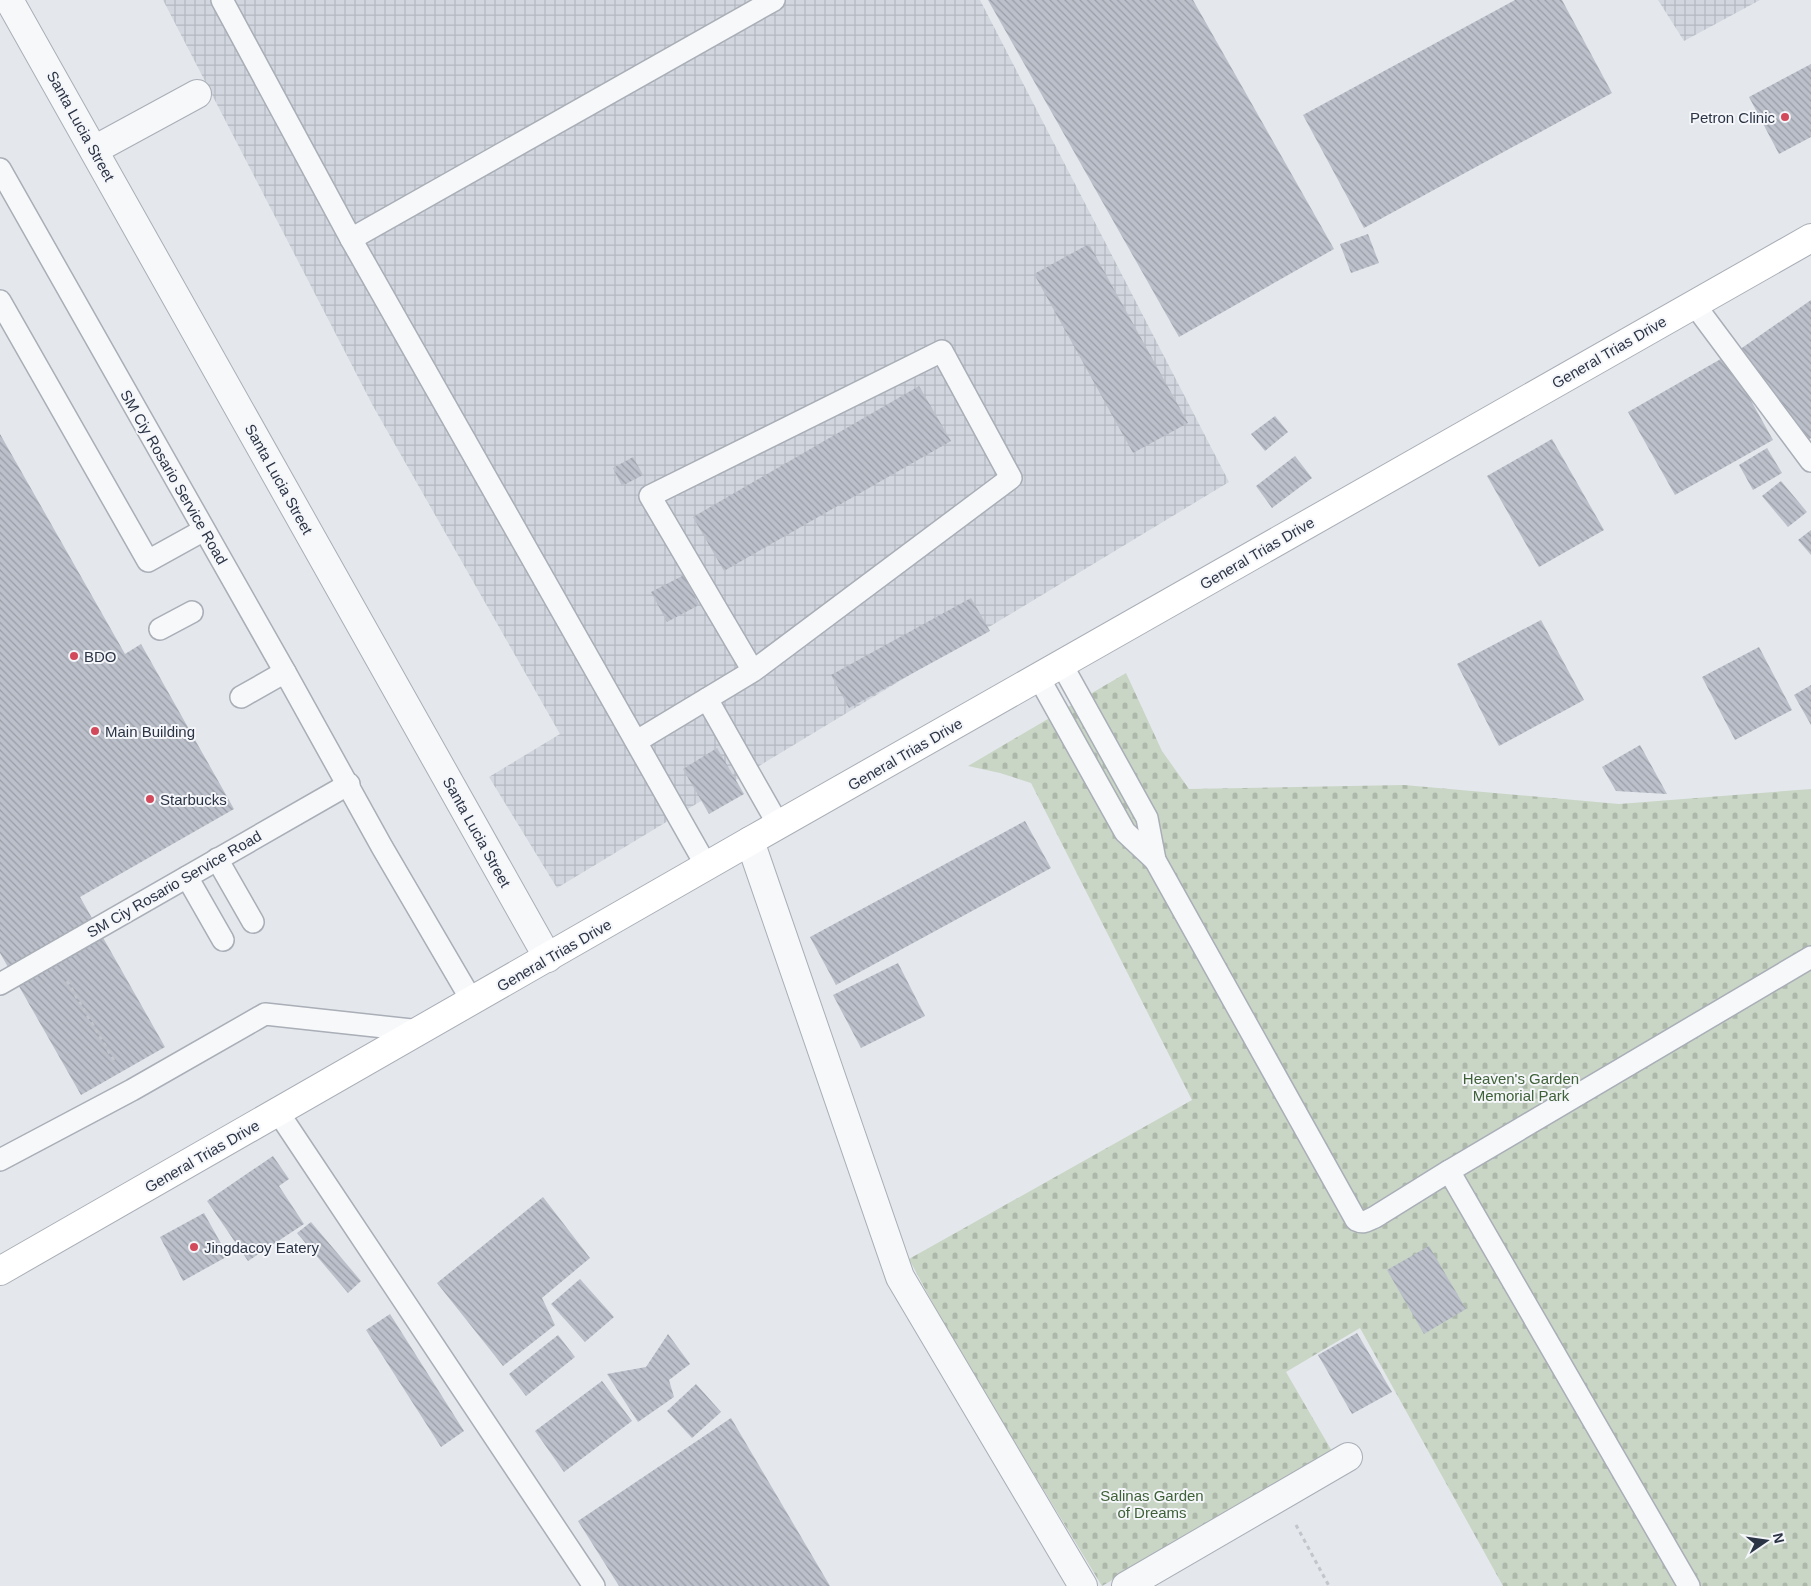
<svg xmlns="http://www.w3.org/2000/svg" width="1811" height="1586" viewBox="0 0 1811 1586" font-family="Arial,sans-serif">
<defs>
<pattern id="industrial-grid" width="8" height="8" patternUnits="userSpaceOnUse" patternTransform="scale(1.25)"><rect width="8" height="8" fill="#d2d6de"/><path d="M0 4h8M4 0v8" fill="none" stroke="#b4b8c0"/></pattern>
<pattern id="cemetery-stones" width="16" height="16" patternUnits="userSpaceOnUse" patternTransform="scale(1.25)"><rect width="16" height="16" fill="#c9d6c5"/><path d="M2 7V4a2 2 0 0 1 4 0v3zM10 15v-3a2 2 0 0 1 4 0v3z" fill="#adb8ab"/></pattern>
<pattern id="building-back-hatch" width="6" height="6" patternUnits="userSpaceOnUse" patternTransform="scale(1.25)"><rect width="6" height="6" fill="#bbc0ca"/><path d="M-1 5l2 2M0 0l6 6M5-1l2 2" fill="none" stroke="#989da6"/></pattern>
</defs>
<rect width="100%" height="100%" fill="#e4e7ec"/>
<g fill="url(#industrial-grid)">
<path d="M 163,0 L 980,0 L 1229,482 L 557,888 L 489,777 L 560,734 L 373,406 Z"/>
<path d="M 1658,0 L 1760,0 L 1684,41 Z"/>
</g>
<path fill="url(#cemetery-stones)" d="M 1126,673 L 1162,751 L 1189,789 L 1404,785 L 1619,804 L 1811,789 L 1811,1586 L 1503,1586 L 1360,1328 L 1286,1372 L 1333,1453 L 1102,1586 L 952,1339 L 909,1259 L 1192,1100 L 1031,783 L 1000,773 L 968,766 Z"/>
<g fill="url(#building-back-hatch)">
<path d="M 988,0 L 1193,0 L 1334,249 L 1179,337 Z"/>
<path d="M 1515,0 L 1562,0 L 1612,93 L 1364,228 L 1303,115 Z"/>
<path d="M 1811,64 L 1811,137 L 1779,154 L 1749,97 Z"/>
<path d="M 1368,234 L 1379,263 L 1351,273 L 1340,244 Z"/>
<path d="M 1089,244 L 1188,423 L 1133,453 L 1034,274 Z"/>
<path d="M 1811,300 L 1811,438 L 1804,443 L 1739,350 Z"/>
<path d="M 1726,356 L 1773,440 L 1675,495 L 1628,412 Z"/>
<path d="M 919,386 L 951,441 L 724,571 L 693,517 Z"/>
<path d="M 1275,416 L 1288,432 L 1265,451 L 1251,434 Z"/>
<path d="M 0,434 L 125,654 L 141,644 L 234,809 L 80,897 L 165,1047 L 81,1095 L 0,953 Z"/>
<path d="M 1552,439 L 1604,530 L 1539,567 L 1487,476 Z"/>
<path d="M 1767,448 L 1782,473 L 1753,490 L 1739,465 Z"/>
<path d="M 1295,456 L 1312,478 L 1272,508 L 1256,486 Z"/>
<path d="M 633,457 L 643,475 L 622,486 L 613,468 Z"/>
<path d="M 1781,481 L 1807,512 L 1788,527 L 1762,496 Z"/>
<path d="M 1811,530 L 1811,555 L 1798,540 Z"/>
<path d="M 684,575 L 699,605 L 667,622 L 651,592 Z"/>
<path d="M 971,598 L 990,631 L 849,708 L 831,675 Z"/>
<path d="M 1541,620 L 1584,700 L 1499,746 L 1457,664 Z"/>
<path d="M 1759,647 L 1792,710 L 1735,740 L 1702,677 Z"/>
<path d="M 1811,685 L 1811,725 L 1794,695 Z"/>
<path d="M 1640,745 L 1667,794 L 1616,791 L 1602,767 Z"/>
<path d="M 717,748 L 744,794 L 709,814 L 683,769 Z"/>
<path d="M 1025,821 L 1051,868 L 836,985 L 810,937 Z"/>
<path d="M 898,963 L 925,1016 L 861,1048 L 833,995 Z"/>
<path d="M 273,1156 L 289,1179 L 279,1186 L 304,1224 L 248,1261 L 207,1201 Z"/>
<path d="M 543,1197 L 590,1258 L 542,1298 L 555,1325 L 503,1366 L 437,1283 Z"/>
<path d="M 204,1213 L 228,1256 L 183,1281 L 160,1237 Z"/>
<path d="M 311,1222 L 361,1281 L 348,1293 L 297,1233 Z"/>
<path d="M 1429,1246 L 1466,1309 L 1424,1334 L 1387,1270 Z"/>
<path d="M 580,1279 L 614,1317 L 585,1342 L 551,1304 Z"/>
<path d="M 390,1314 L 464,1431 L 441,1447 L 366,1330 Z"/>
<path d="M 1357,1333 L 1392,1392 L 1352,1414 L 1318,1355 Z"/>
<path d="M 668,1334 L 690,1364 L 669,1380 L 674,1397 L 638,1422 L 607,1374 L 646,1367 Z"/>
<path d="M 558,1335 L 575,1357 L 526,1396 L 509,1374 Z"/>
<path d="M 602,1381 L 632,1421 L 564,1472 L 535,1431 Z"/>
<path d="M 696,1384 L 721,1412 L 692,1438 L 667,1411 Z"/>
<path d="M 731,1418 L 830,1586 L 619,1586 L 578,1521 Z"/>
</g>
<g fill="none" stroke-linecap="round" stroke-linejoin="round">
<g stroke="#a9aeb7" stroke-width="24">
<g id="service">
<path d="M 222,0 L 351,239 L 707,867"/>
<path d="M 0,169 L 285,672 L 382,847 L 472,1001"/>
<path d="M 351,239 L 774,0"/>
<path d="M 0,301 L 148,561 L 204,530"/>
<path d="M 1694,304 L 1811,461"/>
<path d="M 160,629 L 192,612"/>
<path d="M 1062,665 L 1147,818 L 1155,860 L 1356,1220 C 1364,1224 1368,1220 1375,1217 L 1449,1171 L 1811,957"/>
<path d="M 1039,678 L 1125,832 L 1155,860"/>
<path d="M 241,697 L 285,672"/>
<path d="M 707,699 L 779,826"/>
<path d="M 637,741 L 753,671 L 1011,478 L 942,351 L 650,496 L 753,671"/>
<path d="M 217,859 L 253,922"/>
<path d="M 187,877 L 223,940"/>
<path d="M 0,984 L 349,784"/>
<path d="M 278,1112 L 594,1586"/>
<path d="M 0,1160 L 132,1090 L 265,1014 L 421,1031"/>
<path d="M 1449,1171 L 1689,1586"/>
</g>
</g>
<g stroke="#a9aeb7" stroke-width="30">
<g id="minor">
<path d="M 9,0 L 548,958"/>
<path d="M 94,150 L 197,94"/>
<path d="M 750,841 L 900,1277 L 1083,1586"/>
<path d="M 1126,1586 L 1348,1457"/>
</g>
</g>
<g stroke="#a9aeb7" stroke-width="30">
<path id="secondary" d="M 0,1271 L 750,841 L 1811,238"/>
</g>
<g stroke="#c2c5cb" stroke-width="3" stroke-dasharray="4 4" stroke-linecap="butt">
<path d="M 67,981 L 116,1064"/>
<path d="M 1296,1525 L 1329,1586"/>
</g>
<use href="#service" stroke="#f7f8fa" stroke-width="21"/>
<use href="#minor" stroke="#f7f8fa" stroke-width="28"/>
<use href="#secondary" stroke="#fff" stroke-width="28"/>
</g>
<g fill="#d1495b" stroke="#f4f6f9" stroke-width="2">
<circle cx="1785" cy="117" r="5"/>
<circle cx="74" cy="656" r="5"/>
<circle cx="95" cy="731" r="5"/>
<circle cx="150" cy="799" r="5"/>
<circle cx="194" cy="1247" r="5"/>
</g>
<g text-anchor="middle" dominant-baseline="central" stroke-width="4" stroke-linejoin="round" paint-order="stroke">
<g font-size="15" fill="#2b3445" stroke="#f4f6f9" text-anchor="start">
<text x="1775" y="117" text-anchor="end">Petron Clinic</text>
<text x="84" y="656">BDO</text>
<text x="105" y="731">Main Building</text>
<text x="160" y="799">Starbucks</text>
<text x="204" y="1247">Jingdacoy Eatery</text>
</g>
<g font-size="15" fill="#2b3445" stroke="#f4f6f9">
<text transform="translate(81 126) rotate(61)">Santa Lucia Street</text>
<text transform="translate(1609 352) rotate(-30)">General Trias Drive</text>
<text transform="translate(174 477) rotate(60)">SM Ciy Rosario Service Road</text>
<text transform="translate(279 479) rotate(61)">Santa Lucia Street</text>
<text transform="translate(1257 553) rotate(-30)">General Trias Drive</text>
<text transform="translate(905 754) rotate(-30)">General Trias Drive</text>
<text transform="translate(477 832) rotate(61)">Santa Lucia Street</text>
<text transform="translate(174 884) rotate(-30)">SM Ciy Rosario Service Road</text>
<text transform="translate(554 955) rotate(-30)">General Trias Drive</text>
<text transform="translate(202 1156) rotate(-30)">General Trias Drive</text>
</g>
<g font-size="15" fill="#3f6138" stroke="#f4f6f9">
<text x="1521" y="1078">Heaven's Garden<tspan x="1521" dy="17">Memorial Park</tspan></text>
<text x="1152" y="1495">Salinas Garden<tspan x="1152" dy="17">of Dreams</tspan></text>
</g>
</g>
<g transform="translate(1766 1541) rotate(77)" stroke="#f4f6f9" stroke-width="4" paint-order="stroke">
<path d="M0-4L9 19L0 12L-9 19Z" fill="#2b3445"/>
<text y="-8" font-size="14" font-weight="bold" text-anchor="middle" fill="#2b3445">N</text>
</g>
</svg>
